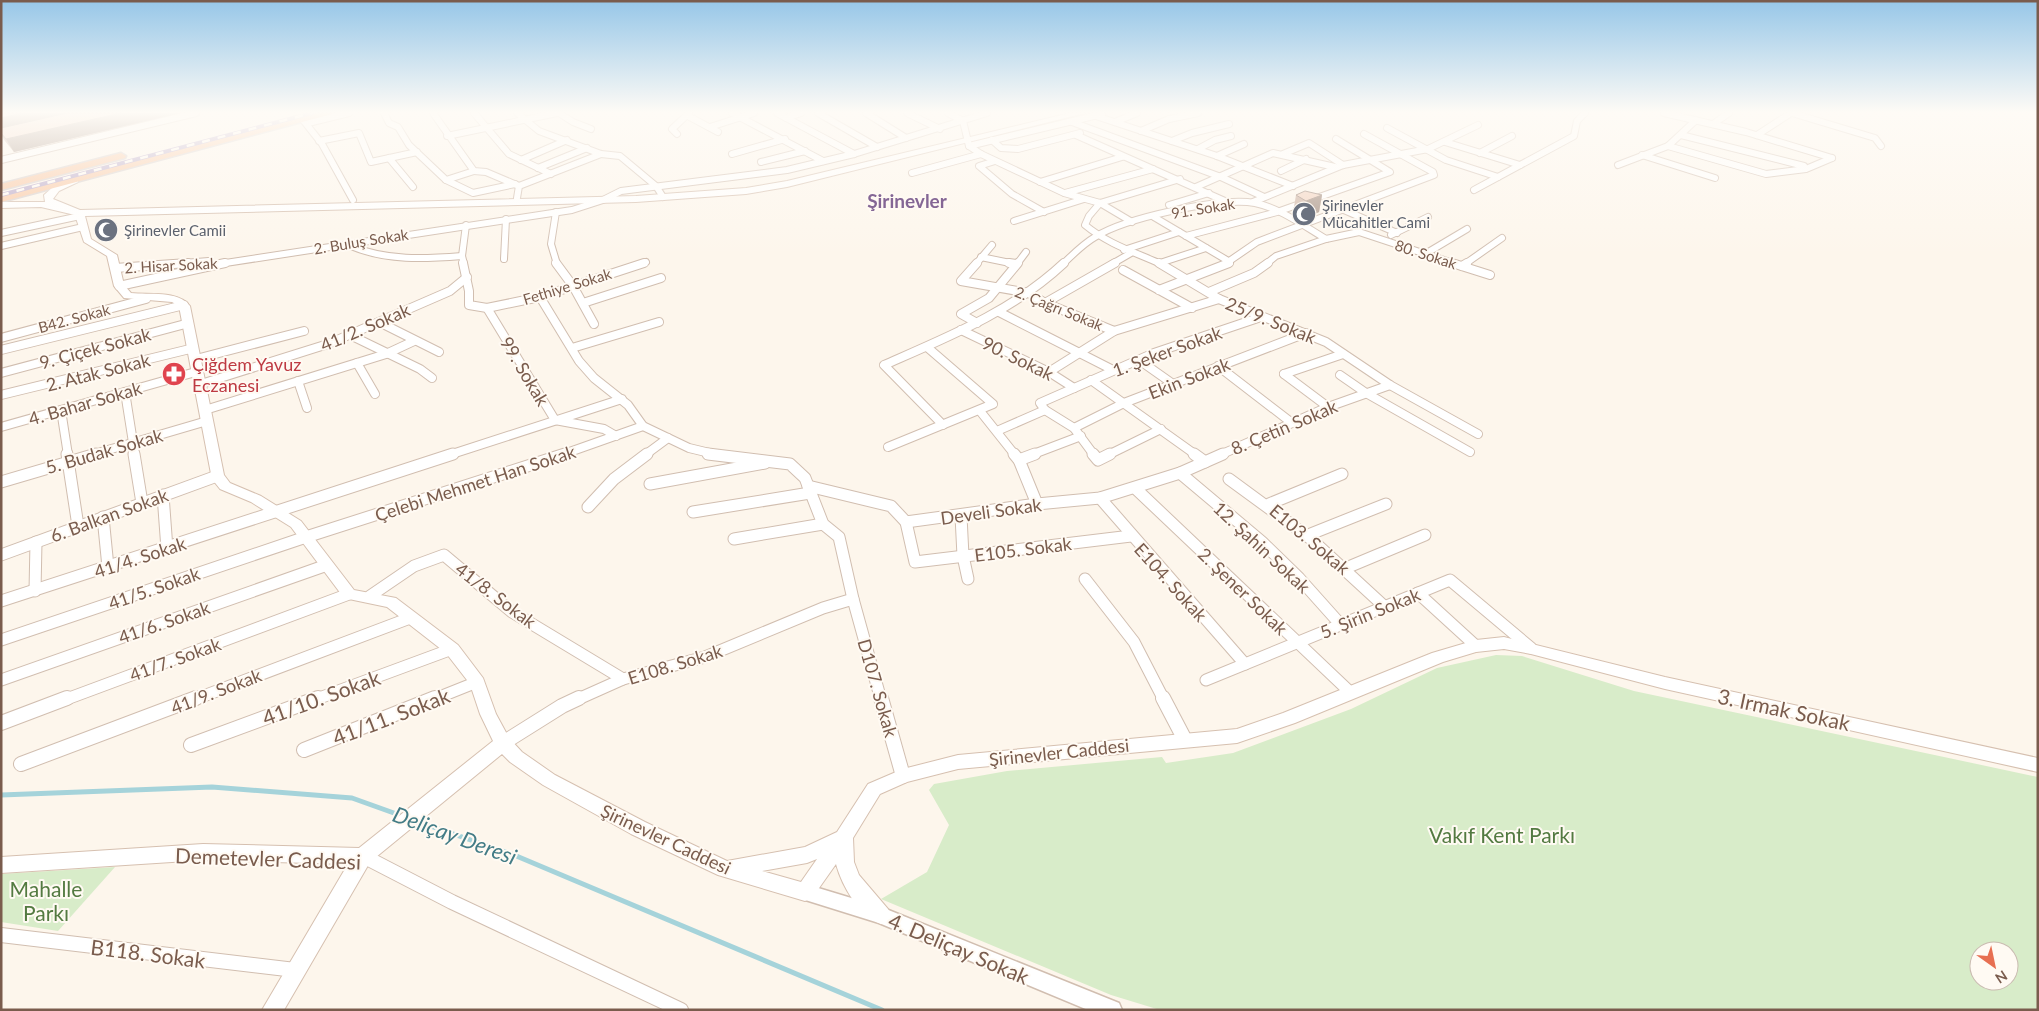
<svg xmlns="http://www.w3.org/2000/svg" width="2039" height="1011" viewBox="0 0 2039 1011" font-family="Lato,sans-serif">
<rect width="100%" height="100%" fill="#fdf6ec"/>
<g fill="#d8ecc9" fill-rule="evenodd">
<path d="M 1496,655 L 1522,656 L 1634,691 L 2038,777 L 2038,1010 L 1160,1010 L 1111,995 L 881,899 L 927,872 L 949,825 L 929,790 L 934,784 L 1007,771 L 1162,757 L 1166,763 L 1233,753 L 1351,709 L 1437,668 ZM 1979,951 L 2009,951 L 2009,981 L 1979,981 Z"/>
<path d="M 115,867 L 58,931 L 1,922 L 1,874 Z"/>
</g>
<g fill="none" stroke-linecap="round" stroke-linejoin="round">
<g stroke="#a5d3da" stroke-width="5">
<path d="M 1,795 L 212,787 L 352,798 L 405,817"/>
<path d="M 416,821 L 514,855 L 882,1010"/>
</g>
<g stroke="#d1beb0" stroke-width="8">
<g id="minor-far3">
<path d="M 384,113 L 389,123 L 398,127 L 409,145 L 446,180 L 474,171"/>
<path d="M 433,113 L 474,171 L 486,172 L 519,186"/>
<path d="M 474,113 L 509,154 L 551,174"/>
<path d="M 517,113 L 539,131 L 601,154 L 620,156 L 656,186 L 663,197"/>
<path d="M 559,113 L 573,122 L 591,129"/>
<path d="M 732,113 L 823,161"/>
<path d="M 777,113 L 854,154"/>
<path d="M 818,113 L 877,147"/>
<path d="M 866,113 L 906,138"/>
<path d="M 907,113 L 940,129"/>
<path d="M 948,113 L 963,121 L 969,146 L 981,154 L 1064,193 L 1100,203 L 1132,222"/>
<path d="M 1664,113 L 1746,132 L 1832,158"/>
<path d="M 1792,113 L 1875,138 L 1881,146"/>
<path d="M 688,116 L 718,132"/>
<path d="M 1096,116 L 1217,156 L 1293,186"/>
<path d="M 786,118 L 801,113"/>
<path d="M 303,120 L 322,144 L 353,200"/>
<path d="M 1072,122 L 1221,177 L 1264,197"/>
<path d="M 1115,122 L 1137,113"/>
<path d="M 308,123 L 349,113"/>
<path d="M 1713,124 L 1729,113"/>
<path d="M 710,127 L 754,113"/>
<path d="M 1387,128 L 1446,160 L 1498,177"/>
<path d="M 1141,131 L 1169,119 L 1198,113"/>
<path d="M 677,134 L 672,129 L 689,113"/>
<path d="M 1076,135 L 1227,202"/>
<path d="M 1681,135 L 1804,166"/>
<path d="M 1757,135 L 1791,113"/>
<path d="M 447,136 L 557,113"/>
<path d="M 992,140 L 1001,148 L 1018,149 L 1080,133"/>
<path d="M 319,141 L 359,133 L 371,162 L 417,152"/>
<path d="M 1172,141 L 1192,133 L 1229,124"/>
<path d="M 1445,142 L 1520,165"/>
<path d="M 969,146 L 1102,114"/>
<path d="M 1668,146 L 1766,174 L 1806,169 L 1832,158"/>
<path d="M 1198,149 L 1215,140 L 1231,136"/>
<path d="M 1480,153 L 1512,136"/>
<path d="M 732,154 L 785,139"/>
<path d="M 1283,154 L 1309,143 L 1343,165"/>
<path d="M 1642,155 L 1715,178"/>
<path d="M 1217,156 L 1244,144"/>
<path d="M 389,158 L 413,187"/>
<path d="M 1,160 L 196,113"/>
<path d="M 521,160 L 567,140"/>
<path d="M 995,161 L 979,166 L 1012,194 L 1044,212"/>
<path d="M 761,162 L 805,151"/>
<path d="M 1618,165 L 1668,146 L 1696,120"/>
<path d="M 538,168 L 587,148"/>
<path d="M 1281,171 L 1306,159"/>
<path d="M 912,173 L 981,154"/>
<path d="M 446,180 L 473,193 L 515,184"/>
<path d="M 1040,182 L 1122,157"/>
<path d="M 1196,187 L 1273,153 L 1335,167"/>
<path d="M 1474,190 L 1574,136 L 1577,121 L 1585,113"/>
<path d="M 1065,193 L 1153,169"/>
<path d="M 517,198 L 519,186 L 601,154"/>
<path d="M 1253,202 L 1343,165 L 1428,149 L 1478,125"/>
<path d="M 1100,203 L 1089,216 L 1085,225 C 1108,244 1134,252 1161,264"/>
<path d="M 1100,203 L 1180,179"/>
<path d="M 1169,205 L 1209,193"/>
<path d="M 1344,210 L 1397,233"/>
<path d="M 556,212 L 551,244 L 557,264"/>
<path d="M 1154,217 L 1230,262"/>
<path d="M 1014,221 L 1084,199"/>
<path d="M 1,233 L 80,216"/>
<path d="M 1391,235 L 1428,217"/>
<path d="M 1186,236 L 1277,212 L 1390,172 L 1336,139"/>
<path d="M 350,243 L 351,246 C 387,261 424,259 462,256"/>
<path d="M 1,246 L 83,227"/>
<path d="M 1124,250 L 1179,232"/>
<path d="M 1425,254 L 1467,229"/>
<path d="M 981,257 L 1015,264"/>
<path d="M 504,259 L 506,219"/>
<path d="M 1160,263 L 1206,248"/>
<path d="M 171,264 L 209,261"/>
<path d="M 219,264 L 572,210 L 603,200 L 621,191 L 787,170 L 854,154 L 987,113"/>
<path d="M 464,264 L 462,256 L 466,225"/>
<path d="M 641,264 L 646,262"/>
<path d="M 976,264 L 992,245"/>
<path d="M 1017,264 L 1026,252"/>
<path d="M 1063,264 C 1073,254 1083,244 1095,237 C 1125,218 1220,197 1255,203 C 1280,208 1304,226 1326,239 L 1359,232 L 1456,264"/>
<path d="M 1112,264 L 1131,253"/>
<path d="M 1225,264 L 1257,242 L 1434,175 L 1433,172 L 1364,134"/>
<path d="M 1266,264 L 1276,256 L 1326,239"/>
<path d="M 1465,264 L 1502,238"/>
</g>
</g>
<g stroke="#d1beb0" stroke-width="10">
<g id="minor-far2">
<path d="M 463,263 L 469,291 L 469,305 L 487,308 L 555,420 L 604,429 L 616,436"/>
<path d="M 556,263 L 573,286 L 594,324"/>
<path d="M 977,263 L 961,281 L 1029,293 L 1045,303 L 1114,331"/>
<path d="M 1009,263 L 1016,264"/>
<path d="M 1159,263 L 1219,299 L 1326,342 L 1390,385 L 1478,434"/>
<path d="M 1452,263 L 1490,275"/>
<path d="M 1462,266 L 1467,263"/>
<path d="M 115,268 L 188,263"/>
<path d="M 1123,270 L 1192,308"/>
<path d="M 119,286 L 225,263"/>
<path d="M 1159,290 L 1229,263"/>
<path d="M 1209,292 L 1254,273 L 1268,263"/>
<path d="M 540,297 L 579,361 L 594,378 L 628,405 L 643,426 L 689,448 L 718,455"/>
<path d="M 583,303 L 661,278"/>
<path d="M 1045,303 L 1115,263"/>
<path d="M 487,308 L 540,297 L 644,263"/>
<path d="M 999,312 L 1113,370"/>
<path d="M 379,322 L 439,352"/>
<path d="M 977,323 L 961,314 L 989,298 L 1018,263"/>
<path d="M 961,330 L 1049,372 L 1074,388"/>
<path d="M 350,335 L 420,369 L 432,378"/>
<path d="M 1,338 L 146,299"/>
<path d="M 572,348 L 659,322"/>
<path d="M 1,350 L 184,305"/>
<path d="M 196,359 L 304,331"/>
<path d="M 1139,360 L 1173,384"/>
<path d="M 357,363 L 375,394"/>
<path d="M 1218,366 L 1292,423"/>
<path d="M 1049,372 L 1114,331 L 1219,299"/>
<path d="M 1,373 L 189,323"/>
<path d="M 1284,374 L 1343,354"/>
<path d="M 1284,374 L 1328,407"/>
<path d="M 1340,375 L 1366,393 L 1470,452"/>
<path d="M 1091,380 L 1196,455"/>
<path d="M 298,381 L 307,408"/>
<path d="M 201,384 L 328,344 L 450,291 L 467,277"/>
<path d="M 125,392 L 135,455"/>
<path d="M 1,395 L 194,348"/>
<path d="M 61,410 L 68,455"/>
<path d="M 205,410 L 386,354 L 414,341"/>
<path d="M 1045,410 L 1074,428 L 1094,455"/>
<path d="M 980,411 L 1015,455"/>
<path d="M 943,425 L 884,365 C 948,337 1013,311 1064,263"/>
<path d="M 1,427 L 199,371"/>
<path d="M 1074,428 L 1124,403 L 1306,333"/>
<path d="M 997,431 L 1045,410 L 1040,403 L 1154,353 L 1261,317"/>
<path d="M 888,447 L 993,404 L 927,347"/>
<path d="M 91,455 L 207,421"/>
<path d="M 449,455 L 622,399"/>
<path d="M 561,455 L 643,426"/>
<path d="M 645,455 L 668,438"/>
<path d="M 1031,455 L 1081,436"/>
<path d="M 1108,455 L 1161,429"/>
<path d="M 1220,455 L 1328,407 L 1390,385"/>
</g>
</g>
<g stroke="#d1beb0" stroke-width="13">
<g id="minor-far1">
<path d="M 67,454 L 78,526"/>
<path d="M 134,454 L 142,503"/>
<path d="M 708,454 L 790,464 L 805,478 L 823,524 L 839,537 L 853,599 L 881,700"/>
<path d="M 1014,454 L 1019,460 L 1037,504"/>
<path d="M 1093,454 L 1098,460 L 1110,454"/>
<path d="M 1194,454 L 1205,462"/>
<path d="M 1019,460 L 1035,454"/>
<path d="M 1180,473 L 1262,542 L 1299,578 L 1341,625"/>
<path d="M 1229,479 L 1311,539 L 1385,607"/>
<path d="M 1,482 L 96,454"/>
<path d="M 650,484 L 765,463"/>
<path d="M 808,486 L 891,506 L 906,522 L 1037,504 L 1100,498 L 1180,473 L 1223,454"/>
<path d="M 1135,488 L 1351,693"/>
<path d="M 163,495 L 167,549"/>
<path d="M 1100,498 L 1245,664"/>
<path d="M 1269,504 L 1342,474"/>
<path d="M 588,507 L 614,479 L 647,454"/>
<path d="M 693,512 L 810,493"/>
<path d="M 961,516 L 963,556 L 968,579"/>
<path d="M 103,517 L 108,567"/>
<path d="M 906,522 L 915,562 L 1131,536"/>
<path d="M 1308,535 L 1386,504"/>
<path d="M 734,539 L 823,524"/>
<path d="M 1,555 L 217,476"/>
<path d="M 1346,568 L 1425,535"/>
<path d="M 1085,579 L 1134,642 L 1164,700"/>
<path d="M 35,591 L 36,542"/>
<path d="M 1418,593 L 1476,646"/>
<path d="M 370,596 L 414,566 L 444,555 L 512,612 L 623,679"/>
<path d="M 1,601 L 453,454"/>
<path d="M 1,640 L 306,537 L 565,454"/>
<path d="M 1,680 L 327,565"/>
<path d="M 1206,680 L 1450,580 L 1531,648"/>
<path d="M 64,700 L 349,594"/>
<path d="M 193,700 L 410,618"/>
<path d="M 314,700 L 452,649"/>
<path d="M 432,700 L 477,682"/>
<path d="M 576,700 L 623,679 L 705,657 L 823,608 L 853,599"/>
</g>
</g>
<g stroke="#d1beb0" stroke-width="16">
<g id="minor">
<path d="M 881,698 L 903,776"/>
<path d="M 1163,698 L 1185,740"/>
<path d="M 1,723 L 67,698"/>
<path d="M 503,743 L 562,706 L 579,698"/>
<path d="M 191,745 L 318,698"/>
<path d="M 304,750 L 435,698"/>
<path d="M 21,764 L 196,698"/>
<path d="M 363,856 L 452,902 L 681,1010"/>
<path d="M 1,935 L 295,970"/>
</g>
</g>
<g stroke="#d1beb0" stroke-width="3">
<path id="tertiary" d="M 805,884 L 881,907 L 1119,1003 L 1122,1010 L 1088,1010 L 879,923 L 799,898 L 796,892 L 799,886 Z"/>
</g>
<g stroke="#d6c0b0" stroke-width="2">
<path id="secondary" d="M 1070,113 L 1085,113 L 787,187 L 746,194 L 636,202 L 85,216 L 91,239 L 117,255 L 124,285 L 131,293 C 149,295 178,290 190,306 L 224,475 L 230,483 L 261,496 L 301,521 L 354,590 L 396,598 L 458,645 L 483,678 L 496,714 L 509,738 L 522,752 L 555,775 L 645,822 L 727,861 L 805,847 L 837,832 L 868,784 L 903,769 L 958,755 L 1237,729 L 1283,713 L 1432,653 L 1476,640 L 1504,637 L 1665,677 L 2038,758 L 2038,772 L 1665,689 L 1531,654 L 1504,649 L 1476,652 L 1443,662 L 1295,723 L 1237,743 L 958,769 L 907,782 L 880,794 L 853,838 L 854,862 L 859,875 L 888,909 L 891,915 L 888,921 L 881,924 C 859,916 842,886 836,864 L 812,898 L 805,901 L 718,875 L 631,834 L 543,785 L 510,762 L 502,754 L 370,862 L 284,1010 L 262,1010 L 348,864 L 203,860 L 1,873 L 1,857 L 203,844 L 359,848 L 493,741 L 480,714 L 470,684 L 446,653 L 387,607 L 344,598 L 291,527 L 251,502 L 220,489 L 212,479 L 179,306 L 172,302 L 124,298 L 114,286 L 107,256 L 84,242 L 75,215 L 41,207 L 1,208 L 1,202 L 45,202 L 44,195 L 53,187 L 75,177 L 78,178 L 78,182 L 59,191 L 53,199 L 80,210 L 636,196 L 746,188 L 787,181 ZM 817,859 L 801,882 L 762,871 L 807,863 Z"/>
</g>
<g stroke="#dad1cd" stroke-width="3">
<g id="trunk">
<path d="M 319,113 L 336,113 L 1,202 L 1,196 Z"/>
<path d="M 121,153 L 126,156 L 125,158 L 1,190 L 1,184 Z"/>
</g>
</g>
<use href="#minor-far3" stroke="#fff" stroke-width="6"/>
<use href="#minor-far2" stroke="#fff" stroke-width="8"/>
<use href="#minor-far1" stroke="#fff" stroke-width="11"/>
<use href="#minor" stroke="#fff" stroke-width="14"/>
<use href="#tertiary" fill="#fff" fill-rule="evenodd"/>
<use href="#secondary" fill="#fff" fill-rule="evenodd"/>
<use href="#trunk" fill="#f9c8a4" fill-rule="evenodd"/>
<g stroke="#b9a8c9" stroke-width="4">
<path id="rail" d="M 1,195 L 312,113"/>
</g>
<use href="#rail" stroke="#fffaf3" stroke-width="2.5" stroke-dasharray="8" stroke-linecap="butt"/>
</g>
<g fill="#d1b7a8">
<path d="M 1,113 L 180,113 L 14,152 L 5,141 L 1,135 Z"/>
<path d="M 1296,195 L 1322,195 L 1319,212 L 1303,219 L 1293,213 Z"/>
</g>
<g fill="#aa9588">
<path d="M 22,113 L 82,113 L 1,132 L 1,118 Z"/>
<path d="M 121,113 L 180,113 L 14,152 L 6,139 Z"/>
<path d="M 1322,195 L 1319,212 L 1303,219 L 1306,201 Z"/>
</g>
<g fill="#f3d5c3" stroke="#aa9588">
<path d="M 1,113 L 22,113 L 1,118 Z"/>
<path d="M 67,113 L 121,113 L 6,139 L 1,133 L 1,128 Z"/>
<path d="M 1305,191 L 1322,195 L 1306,201 L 1296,195 Z"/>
</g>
<linearGradient id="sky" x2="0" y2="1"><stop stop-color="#97c7e8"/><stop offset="0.44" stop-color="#fefbf6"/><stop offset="1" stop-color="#fefbf6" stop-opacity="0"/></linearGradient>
<rect width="2039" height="255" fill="url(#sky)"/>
<defs>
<g id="mosque-disc" transform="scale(1.25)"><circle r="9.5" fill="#6b7280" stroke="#fffaf3"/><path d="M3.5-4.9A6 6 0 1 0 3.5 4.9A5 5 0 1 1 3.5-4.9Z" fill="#fff"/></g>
<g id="pharmacy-disc" transform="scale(1.25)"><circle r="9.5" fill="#e0444e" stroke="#fffaf3"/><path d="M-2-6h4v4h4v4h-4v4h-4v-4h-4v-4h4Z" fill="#fff"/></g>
</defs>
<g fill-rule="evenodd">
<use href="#mosque-disc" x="1304" y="214"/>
<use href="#mosque-disc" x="106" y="230"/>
<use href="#pharmacy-disc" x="174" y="374"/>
</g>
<g text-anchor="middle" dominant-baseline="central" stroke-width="4" stroke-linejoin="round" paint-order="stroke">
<g font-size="15" fill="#5b616d" stroke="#fffaf3" text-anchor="start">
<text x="1322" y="205">Şirinevler<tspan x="1322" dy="17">Mücahitler Cami</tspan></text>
<text x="124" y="230">Şirinevler Camii</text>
</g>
<g font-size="15" fill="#7a5c4d" stroke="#fffaf3">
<text transform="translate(1203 208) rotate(-9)">91. Sokak</text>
<text transform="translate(361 241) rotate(-9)">2. Buluş Sokak</text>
<text transform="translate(1426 254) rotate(18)">80. Sokak</text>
<text transform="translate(171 265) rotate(-3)">2. Hisar Sokak</text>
<text transform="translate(567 286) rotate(-17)">Fethiye Sokak</text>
<text transform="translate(1059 308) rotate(22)">2. Çağrı Sokak</text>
<text transform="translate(74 318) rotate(-15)">B42. Sokak</text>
</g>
<g font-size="18" fill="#7a5c4d" stroke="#fffaf3">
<text transform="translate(1271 320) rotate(22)">25/9. Sokak</text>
<text transform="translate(365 327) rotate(-23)">41/2. Sokak</text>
<text transform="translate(95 348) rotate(-15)">9. Çiçek Sokak</text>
<text transform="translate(1167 351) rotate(-20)">1. Şeker Sokak</text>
<text transform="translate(1018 358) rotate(26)">90. Sokak</text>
<text transform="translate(525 371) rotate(59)">99. Sokak</text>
<text transform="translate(98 372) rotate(-14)">2. Atak Sokak</text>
<text transform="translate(1189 378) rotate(-21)">Ekin Sokak</text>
<text transform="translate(85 403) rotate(-16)">4. Bahar Sokak</text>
<text transform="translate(1284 427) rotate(-23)">8. Çetin Sokak</text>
<text transform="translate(104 451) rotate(-16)">5. Budak Sokak</text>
<text transform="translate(475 483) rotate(-18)">Çelebi Mehmet Han Sokak</text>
<text transform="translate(991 511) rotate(-8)">Develi Sokak</text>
<text transform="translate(109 515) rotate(-20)">6. Balkan Sokak</text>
<text transform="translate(1310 539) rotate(40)">E103. Sokak</text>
<text transform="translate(1262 547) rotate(43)">12. Şahin Sokak</text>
<text transform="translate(1023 549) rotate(-7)">E105. Sokak</text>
<text transform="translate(140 557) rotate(-18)">41/4. Sokak</text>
<text transform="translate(1171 582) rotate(48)">E104. Sokak</text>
<text transform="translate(154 588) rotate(-19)">41/5. Sokak</text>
<text transform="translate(1243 591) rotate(44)">2. Şener Sokak</text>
<text transform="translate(496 595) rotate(37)">41/8. Sokak</text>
<text transform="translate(1370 613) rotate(-22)">5. Şirin Sokak</text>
<text transform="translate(164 622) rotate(-19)">41/6. Sokak</text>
<text transform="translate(175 659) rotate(-20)">41/7. Sokak</text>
<text transform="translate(675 664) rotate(-17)">E108. Sokak</text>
<text transform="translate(878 688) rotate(74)">D107. Sokak</text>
<text transform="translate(216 691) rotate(-21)">41/9. Sokak</text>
<text transform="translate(1059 752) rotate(-6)">Şirinevler Caddesi</text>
<text transform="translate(666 839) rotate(25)">Şirinevler Caddesi</text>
</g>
<g font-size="18" fill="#be3a42" stroke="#fffaf3" text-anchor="start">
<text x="192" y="364">Çiğdem Yavuz<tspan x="192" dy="21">Eczanesi</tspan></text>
</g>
<g font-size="19" font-weight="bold" fill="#846695" stroke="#fffaf3">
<text x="907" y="200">Şirinevler</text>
</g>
<g font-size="21" fill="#7a5c4d" stroke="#fffaf3">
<text transform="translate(321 697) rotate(-20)">41/10. Sokak</text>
<text transform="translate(1784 709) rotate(12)">3. Irmak Sokak</text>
<text transform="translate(391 716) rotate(-21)">41/11. Sokak</text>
<text transform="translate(268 858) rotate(2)">Demetevler Caddesi</text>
<text transform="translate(959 948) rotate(23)">4. Deliçay Sokak</text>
<text transform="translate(148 953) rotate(7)">B118. Sokak</text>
</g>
<g font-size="21" fill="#537a41" stroke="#fffaf3">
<text x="1502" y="834">Vakıf Kent Parkı</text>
<text x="46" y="888">Mahalle<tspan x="46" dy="24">Parkı</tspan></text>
</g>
<g font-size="22" font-style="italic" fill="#437c86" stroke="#fffaf3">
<text transform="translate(455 835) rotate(20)">Deliçay Deresi</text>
</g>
</g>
<rect width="2039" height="1011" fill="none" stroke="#7a5c4d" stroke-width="5"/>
<g transform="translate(1994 966) rotate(147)"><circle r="24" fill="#fffaf3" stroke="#cabbb1"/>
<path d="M0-4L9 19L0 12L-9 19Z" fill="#e76f51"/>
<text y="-8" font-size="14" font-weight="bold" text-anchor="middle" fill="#7a5c4d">N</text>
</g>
</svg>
